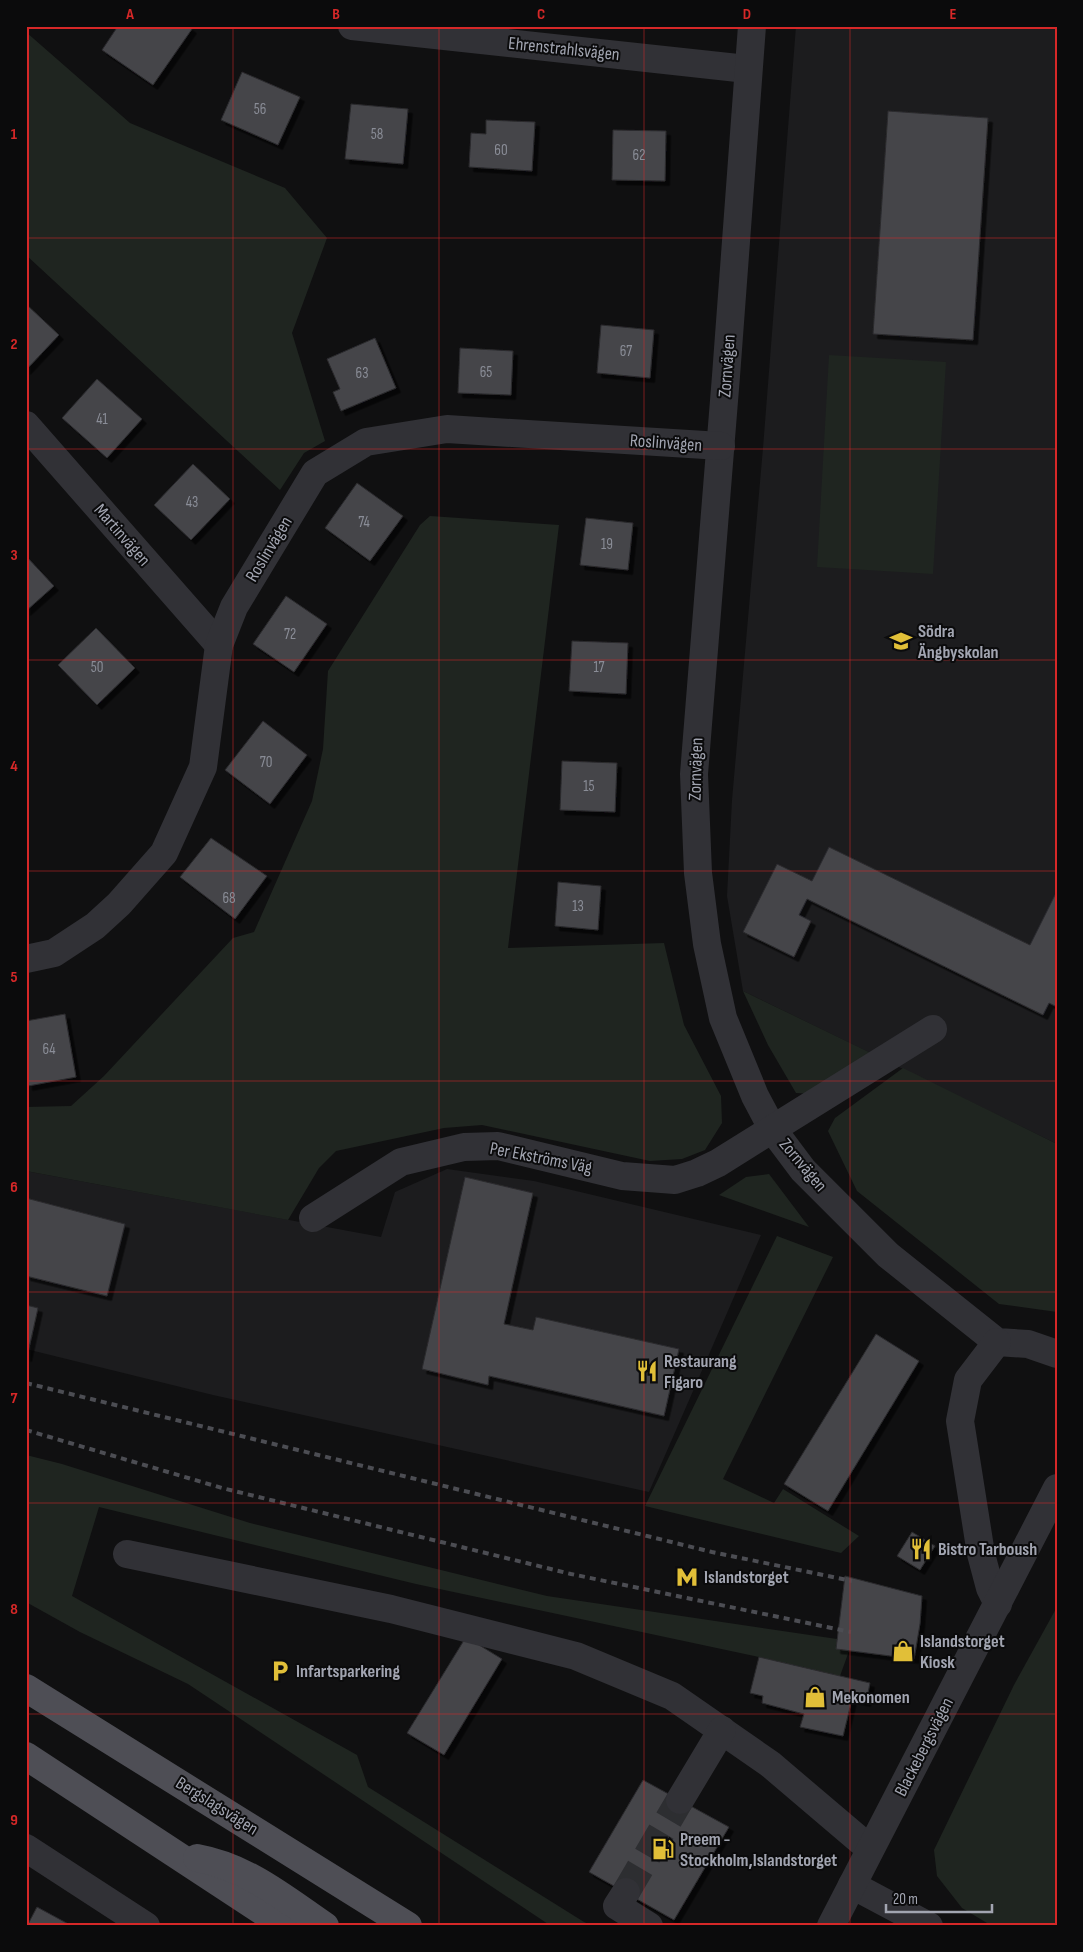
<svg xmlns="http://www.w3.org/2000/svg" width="1083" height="1952" viewBox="0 0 1083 1952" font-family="'Sofia Sans Condensed',sans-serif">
<defs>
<filter id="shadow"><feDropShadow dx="4.5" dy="4.5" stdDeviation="0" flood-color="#0009"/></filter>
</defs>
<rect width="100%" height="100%" fill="#101011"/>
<g fill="#1c1c1e">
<path d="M 796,26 L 1057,26 L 1057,1144 L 743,991 L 727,896 L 732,800 L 763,448 Z"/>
<path d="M 447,1169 L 534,1181 L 761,1235 L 649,1492 L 213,1395 L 26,1349 L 26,1171 L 381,1237 L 395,1192 Z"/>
</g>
<g fill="#1f2520">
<path d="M 26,32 L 130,123 L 285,188 L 327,238 L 292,333 L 325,441 L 304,453 L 280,490 L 26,255 Z"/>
<path d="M 829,355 L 946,362 L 933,574 L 817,567 Z"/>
<path d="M 430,516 L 559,525 L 508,948 L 664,943 L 684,1025 L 721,1096 L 722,1123 L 705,1150 L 682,1159 L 650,1161 L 482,1125 L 444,1128 L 336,1151 L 319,1168 L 288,1220 L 26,1171 L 26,1107 L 71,1106 L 104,1076 L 233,938 L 254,932 L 312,801 L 323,749 L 328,671 L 420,525 Z"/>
<path d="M 743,991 L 875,1055 L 815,1094 L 796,1093 L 768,1045 Z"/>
<path d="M 903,1068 L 1057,1144 L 1057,1312 L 999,1304 L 857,1191 L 828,1131 L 835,1118 Z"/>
<path d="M 769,1174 L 809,1227 L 719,1195 L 746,1177 Z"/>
<path d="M 777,1236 L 833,1257 L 723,1479 L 774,1503 L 783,1489 L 859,1536 L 841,1553 L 645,1506 Z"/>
<path d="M 26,1455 L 62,1464 L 250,1523 L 547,1596 L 837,1639 L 849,1651 L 840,1676 L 759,1657 L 416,1584 L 99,1507 L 72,1596 L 357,1755 L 368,1787 L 584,1922 L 593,1926 L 551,1926 L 188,1684 L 80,1632 L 26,1602 Z"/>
<path d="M 1057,1607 L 1057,1926 L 992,1926 L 962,1908 L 937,1876 L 934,1850 L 1014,1685 Z"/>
</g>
<g fill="#444549" stroke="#2b2a2d" filter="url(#shadow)">
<path d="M 118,26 L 188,26 L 192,29 L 153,85 L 102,50 Z"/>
<path d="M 242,72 L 300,97 L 278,145 L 221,120 Z"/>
<path d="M 351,104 L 408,109 L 403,164 L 345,159 Z"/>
<path d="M 888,111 L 988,118 L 973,340 L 873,334 Z"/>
<path d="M 486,120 L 535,122 L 532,171 L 469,167 L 471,133 L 486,134 Z"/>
<path d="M 613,130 L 666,131 L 665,181 L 612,180 Z"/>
<path d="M 26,304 L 59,335 L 26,370 Z"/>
<path d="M 601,325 L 654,330 L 650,378 L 597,373 Z"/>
<path d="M 375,338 L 396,388 L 341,411 L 333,392 L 340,389 L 327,359 Z"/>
<path d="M 460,348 L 513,351 L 511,395 L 458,393 Z"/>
<path d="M 97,379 L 142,419 L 107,458 L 62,418 Z"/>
<path d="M 193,464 L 230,499 L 191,540 L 154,505 Z"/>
<path d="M 357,483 L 403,516 L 370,561 L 325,528 Z"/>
<path d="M 586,518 L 633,523 L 628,570 L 580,565 Z"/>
<path d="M 26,556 L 54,586 L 26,611 Z"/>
<path d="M 286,596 L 327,624 L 294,672 L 253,644 Z"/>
<path d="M 96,628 L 135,668 L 97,705 L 58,665 Z"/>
<path d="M 572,641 L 628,643 L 626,694 L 569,691 Z"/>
<path d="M 263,721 L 307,755 L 270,804 L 225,770 Z"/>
<path d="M 562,761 L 617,763 L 615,812 L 560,810 Z"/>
<path d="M 211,838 L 267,876 L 235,919 L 180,877 Z"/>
<path d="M 829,847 L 1030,945 L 1057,891 L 1057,1007 L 1049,1003 L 1043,1015 L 807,899 L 799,915 L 811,921 L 794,957 L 743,932 L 777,864 L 812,881 Z"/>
<path d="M 558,882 L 601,886 L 598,930 L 555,926 Z"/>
<path d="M 65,1014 L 76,1077 L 28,1086 L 26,1021 Z"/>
<path d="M 465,1177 L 533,1193 L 504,1324 L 533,1330 L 536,1317 L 679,1349 L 664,1416 L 489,1376 L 488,1385 L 422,1369 Z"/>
<path d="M 26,1198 L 125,1224 L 107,1296 L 26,1276 Z"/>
<path d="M 26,1305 L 38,1308 L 27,1357 L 26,1357 Z"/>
<path d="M 876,1334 L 919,1361 L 828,1511 L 784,1484 Z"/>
<path d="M 912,1532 L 935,1546 L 920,1570 L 897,1556 Z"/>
<path d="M 845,1576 L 922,1596 L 920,1624 L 914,1659 L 836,1649 Z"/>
<path d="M 466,1637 L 502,1659 L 444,1755 L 407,1733 Z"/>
<path d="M 759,1657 L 870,1683 L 866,1702 L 852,1699 L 843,1736 L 800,1727 L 804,1714 L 762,1703 L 763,1696 L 750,1693 Z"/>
<path d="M 643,1780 L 729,1827 L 674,1920 L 589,1872 Z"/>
<path d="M 37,1907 L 72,1926 L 27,1926 Z"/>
</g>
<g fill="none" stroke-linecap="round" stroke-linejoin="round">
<path stroke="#2d2e31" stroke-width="28" stroke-dasharray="28 14" stroke-linecap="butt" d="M 626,1892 L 680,1800"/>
<g stroke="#313136" stroke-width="28">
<path d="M 352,26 L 747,69"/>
<path d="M 752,26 L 726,376 L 694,774 L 698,873 L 707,944 L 723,1018 L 755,1096 L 773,1130 L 803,1170 L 888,1255 L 997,1342 L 1028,1344 L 1057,1354"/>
<path d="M 26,425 L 219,645"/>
<path d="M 26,959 L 54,953 L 95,926 L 119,904 L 164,853 L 203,767 L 219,645 L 234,607 L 315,473 L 366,442 L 447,429 L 721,446"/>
<path d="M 313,1218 L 401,1162 L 464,1147 L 498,1146 L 622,1176 L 675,1180 L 697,1173 L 718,1163 L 933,1029"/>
<path d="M 997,1342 L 968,1380 L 960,1421 L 981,1554 L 990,1588 L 998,1604"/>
<path d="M 127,1554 L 391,1609 L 576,1656 L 672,1696 L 770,1764 L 870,1849"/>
<path d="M 680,1800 L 722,1730"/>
<path d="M 26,1848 L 146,1926"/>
<path d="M 852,1885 L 929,1926"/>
<path d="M 626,1892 L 617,1906 L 649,1926"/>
<path d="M 831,1926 L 1057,1488"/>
</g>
<g stroke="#4e4e55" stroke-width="28">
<path d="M 26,1688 L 408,1926"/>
<path d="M 26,1756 L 285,1926"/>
<path d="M 197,1858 C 247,1867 284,1898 325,1926"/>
</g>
<g stroke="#4c4d53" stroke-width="4" stroke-dasharray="6 5" stroke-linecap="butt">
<path d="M 26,1383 L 712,1552 L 852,1581"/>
<path d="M 26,1430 L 222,1488 L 571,1574 L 851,1632"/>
</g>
</g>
<path fill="none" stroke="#d62828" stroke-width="1" stroke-opacity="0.55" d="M 233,26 L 233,1926M 439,26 L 439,1926M 644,26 L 644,1926M 850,26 L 850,1926M 26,238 L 1057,238M 26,449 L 1057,449M 26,660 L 1057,660M 26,871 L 1057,871M 26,1081 L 1057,1081M 26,1292 L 1057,1292M 26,1503 L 1057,1503M 26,1714 L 1057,1714"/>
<defs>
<g id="school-bare" transform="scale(1.725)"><path d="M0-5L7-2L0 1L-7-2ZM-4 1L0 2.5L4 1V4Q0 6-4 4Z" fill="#e1bf38" stroke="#0b0b0c" stroke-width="2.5" paint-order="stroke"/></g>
<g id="restaurant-bare" transform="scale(1.725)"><path d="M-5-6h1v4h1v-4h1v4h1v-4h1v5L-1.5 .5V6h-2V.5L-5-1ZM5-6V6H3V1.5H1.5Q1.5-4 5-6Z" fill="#e1bf38" stroke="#0b0b0c" stroke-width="2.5" paint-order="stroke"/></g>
<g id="metro-bare" transform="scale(1.725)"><path d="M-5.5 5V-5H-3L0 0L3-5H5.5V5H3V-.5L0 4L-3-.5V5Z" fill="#e1bf38" stroke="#0b0b0c" stroke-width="2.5" paint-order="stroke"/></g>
<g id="shop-bare" transform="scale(1.725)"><path d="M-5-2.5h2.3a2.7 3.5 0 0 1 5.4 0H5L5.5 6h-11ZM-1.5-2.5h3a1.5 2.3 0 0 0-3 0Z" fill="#e1bf38" stroke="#0b0b0c" stroke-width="2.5" paint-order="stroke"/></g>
<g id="parking-bare" transform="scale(1.725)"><path d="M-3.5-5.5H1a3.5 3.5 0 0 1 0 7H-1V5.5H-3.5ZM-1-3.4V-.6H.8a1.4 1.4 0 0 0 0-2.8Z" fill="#e1bf38" stroke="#0b0b0c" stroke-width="2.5" paint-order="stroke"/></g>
<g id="fuel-bare" transform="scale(1.725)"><path d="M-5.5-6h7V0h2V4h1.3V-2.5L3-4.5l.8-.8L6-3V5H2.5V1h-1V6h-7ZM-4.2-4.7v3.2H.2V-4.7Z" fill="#e1bf38" stroke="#0b0b0c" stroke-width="2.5" paint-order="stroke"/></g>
</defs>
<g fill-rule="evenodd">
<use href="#school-bare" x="901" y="641"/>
<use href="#restaurant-bare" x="647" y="1371"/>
<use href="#restaurant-bare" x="921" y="1549"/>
<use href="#metro-bare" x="687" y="1577"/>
<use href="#shop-bare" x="903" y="1651"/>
<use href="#parking-bare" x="280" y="1671"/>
<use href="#shop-bare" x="815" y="1697"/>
<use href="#fuel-bare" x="663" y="1849"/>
</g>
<g text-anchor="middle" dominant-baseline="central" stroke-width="4" stroke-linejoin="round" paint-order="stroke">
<g font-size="15" fill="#8a8d97">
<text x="260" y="109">56</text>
<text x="377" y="134">58</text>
<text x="501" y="150">60</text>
<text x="639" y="155">62</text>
<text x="626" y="351">67</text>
<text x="486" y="372">65</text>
<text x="362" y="373">63</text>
<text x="102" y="419">41</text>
<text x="192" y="502">43</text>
<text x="364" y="522">74</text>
<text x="607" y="544">19</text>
<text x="290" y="634">72</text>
<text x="97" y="667">50</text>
<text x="599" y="667">17</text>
<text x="266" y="762">70</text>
<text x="589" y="786">15</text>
<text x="229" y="898">68</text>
<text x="578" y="906">13</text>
<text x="49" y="1049">64</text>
</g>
<g font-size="18" fill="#a2a5b1" stroke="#0b0b0c">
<text transform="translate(564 49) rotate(6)">Ehrenstrahlsvägen</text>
<text transform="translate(727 366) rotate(-86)">Zornvägen</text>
<text transform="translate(666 443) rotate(4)">Roslinvägen</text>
<text transform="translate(122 535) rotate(49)">Martinvägen</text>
<text transform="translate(269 549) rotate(-59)">Roslinvägen</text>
<text transform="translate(696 769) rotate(-88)">Zornvägen</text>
<text transform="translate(541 1158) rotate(11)">Per Ekströms Väg</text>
<text transform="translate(803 1165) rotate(50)">Zornvägen</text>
<text transform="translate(924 1747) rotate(-63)">Blackebergsvägen</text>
<text transform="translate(217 1806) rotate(32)">Bergslagsvägen</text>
</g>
<g font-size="18" font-weight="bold" fill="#a2a5b1" stroke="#0b0b0c" text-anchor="start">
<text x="918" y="631">Södra<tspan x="918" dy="21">Ängbyskolan</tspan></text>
<text x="664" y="1361">Restaurang<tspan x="664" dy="21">Figaro</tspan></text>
<text x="938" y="1549">Bistro Tarboush</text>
<text x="704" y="1577">Islandstorget</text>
<text x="920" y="1641">Islandstorget<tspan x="920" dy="21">Kiosk</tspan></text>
<text x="296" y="1671">Infartsparkering</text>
<text x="832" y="1697">Mekonomen</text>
<text x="680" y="1839">Preem -<tspan x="680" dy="21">Stockholm,Islandstorget</tspan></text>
</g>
</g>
<rect width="1083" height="1952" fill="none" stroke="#0b0b0c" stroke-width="55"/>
<path d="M886 1904v8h106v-8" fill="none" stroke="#a2a5b1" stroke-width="2.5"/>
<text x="893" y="1904" font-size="15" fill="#a2a5b1" stroke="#0b0b0c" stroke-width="4" paint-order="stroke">20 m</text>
<rect x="28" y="28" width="1028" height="1896" fill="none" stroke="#d62828" stroke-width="2"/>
<g font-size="16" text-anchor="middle" font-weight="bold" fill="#d62828">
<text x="130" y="19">A</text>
<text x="336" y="19">B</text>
<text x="541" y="19">C</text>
<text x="747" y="19">D</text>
<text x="953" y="19">E</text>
<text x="14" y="139">1</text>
<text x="14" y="349">2</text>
<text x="14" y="560">3</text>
<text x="14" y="771">4</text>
<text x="14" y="982">5</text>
<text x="14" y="1192">6</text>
<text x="14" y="1403">7</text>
<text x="14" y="1614">8</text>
<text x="14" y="1825">9</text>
</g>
</svg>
